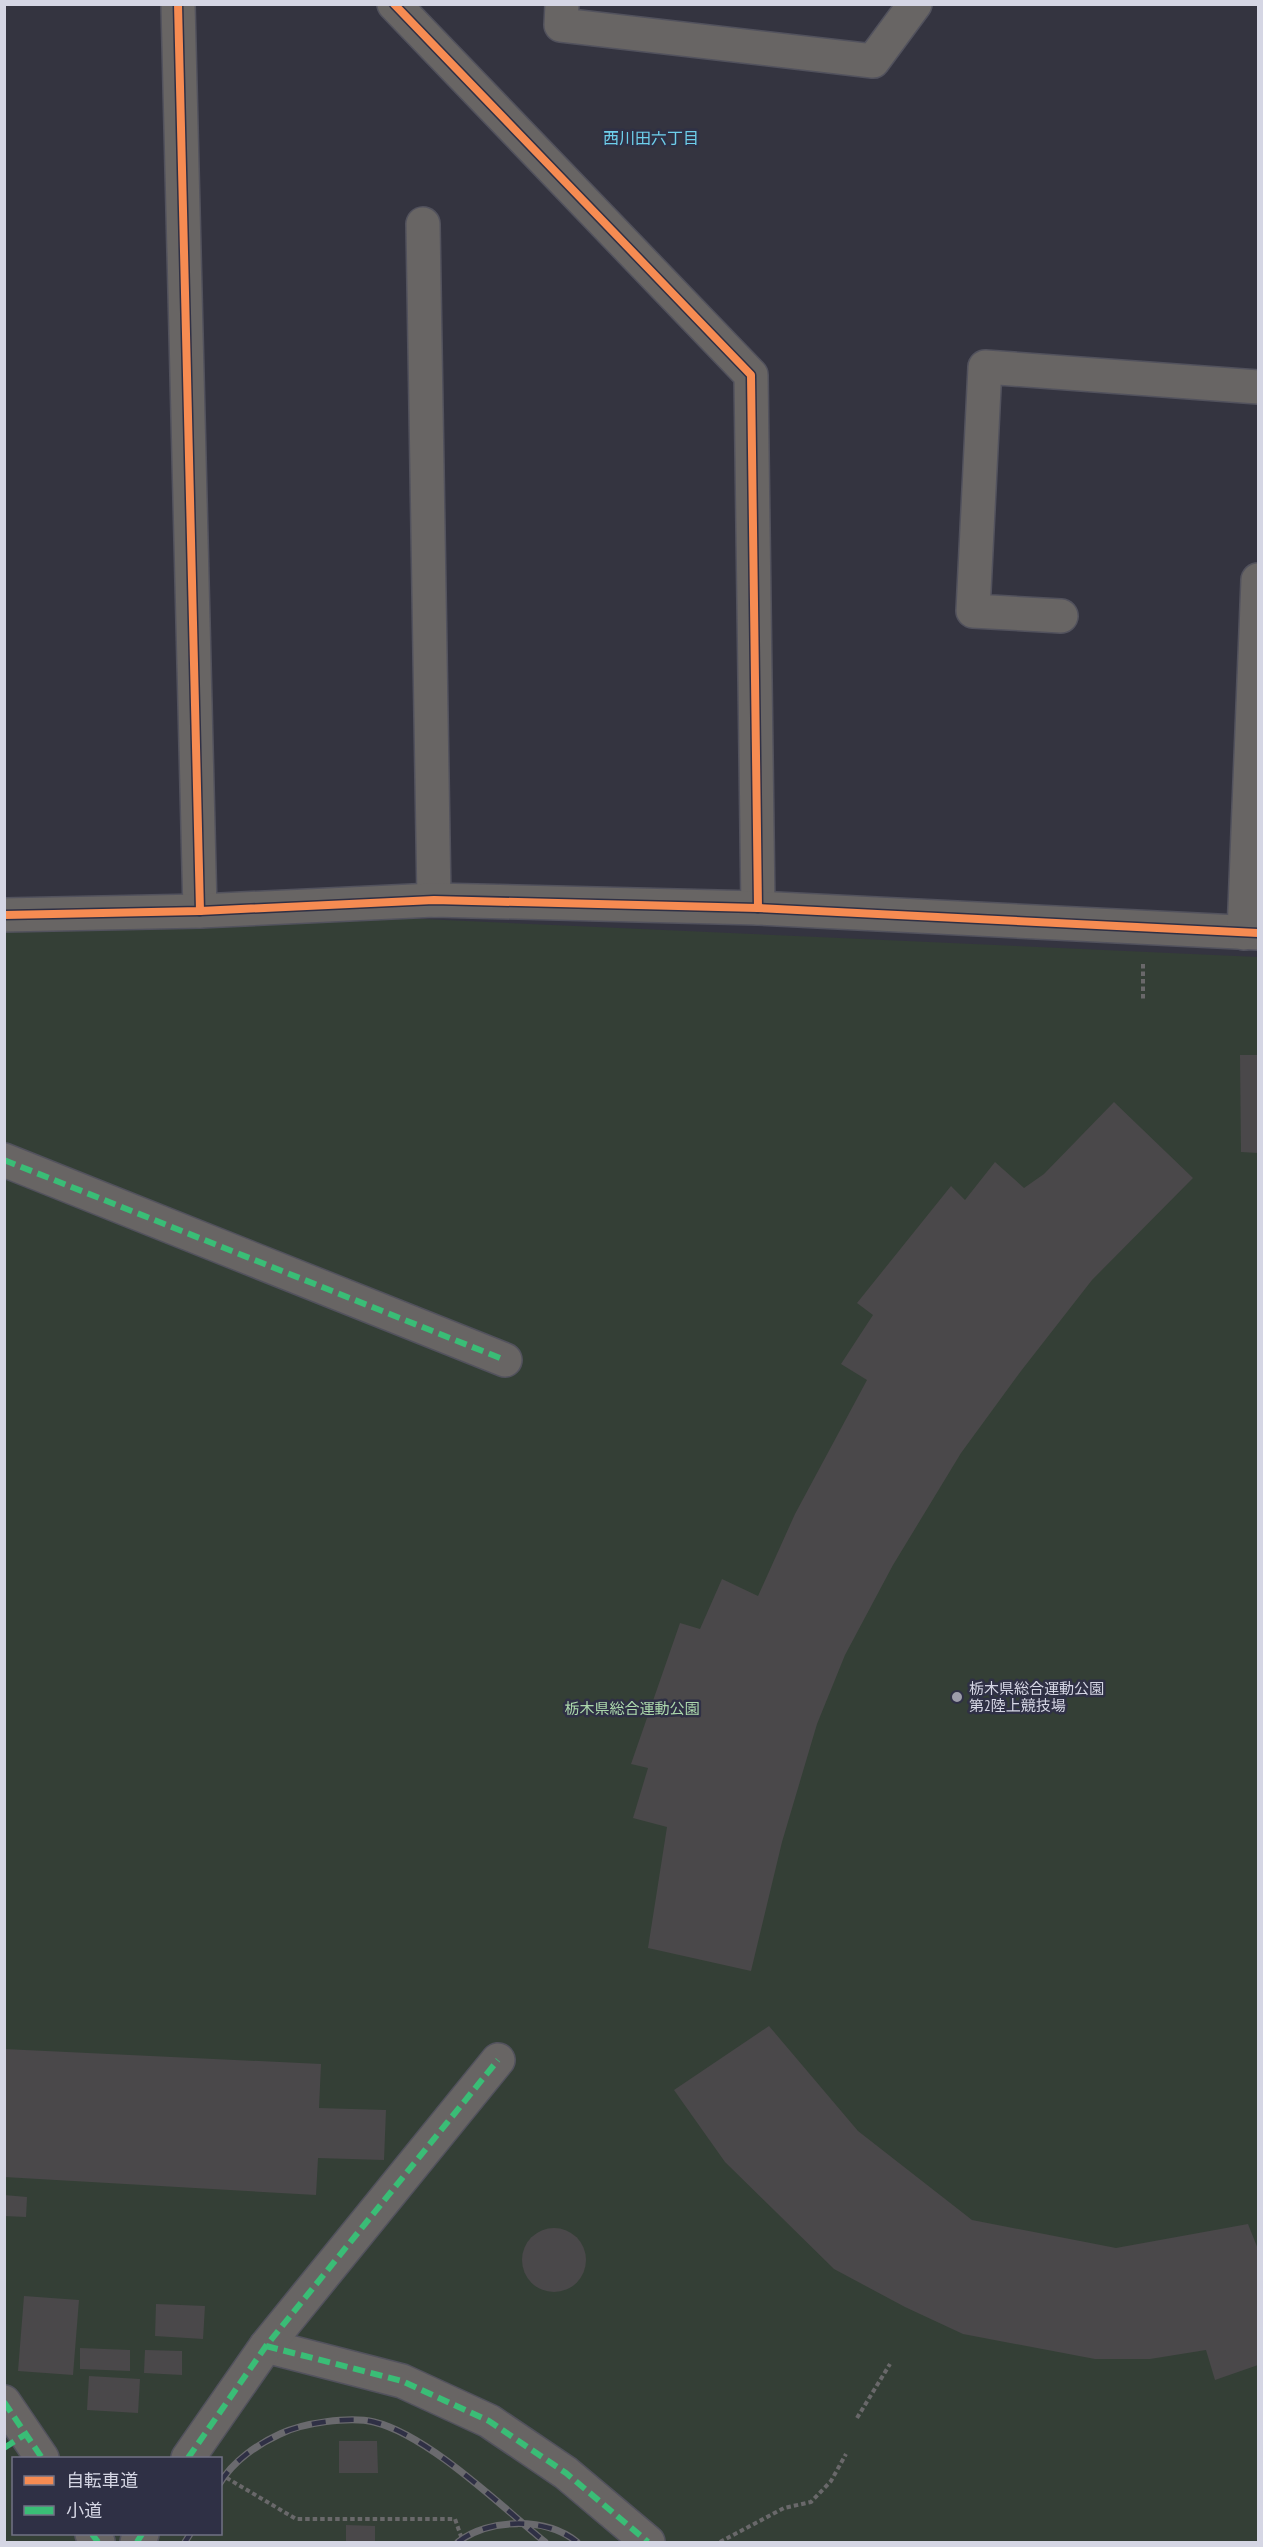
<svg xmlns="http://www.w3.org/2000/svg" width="1263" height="2547" viewBox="0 0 1263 2547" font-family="'PT Sans Narrow','Noto Sans JP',sans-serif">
<rect width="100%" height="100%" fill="#343440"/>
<path fill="#343f36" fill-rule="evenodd" d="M 5,900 L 1258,957 L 1258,2542 L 5,2542 ZM 14,2458 L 220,2458 L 220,2534 L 14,2534 Z"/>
<g fill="#4a484a">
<path d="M 1240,1055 L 1258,1055 L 1258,1153 L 1241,1152 Z"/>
<path d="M 1114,1102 L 1193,1178 L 1092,1280 L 1021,1371 L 961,1453 L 893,1565 L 845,1655 L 817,1724 L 782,1842 L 751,1971 L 648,1948 L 667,1827 L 633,1818 L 648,1768 L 631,1764 L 680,1623 L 700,1629 L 722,1579 L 758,1596 L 795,1514 L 867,1380 L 841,1364 L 873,1315 L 857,1303 L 951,1186 L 965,1200 L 995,1162 L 1024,1188 L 1044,1174 Z"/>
<path d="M 769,2026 L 858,2131 L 972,2220 L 1116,2248 L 1248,2224 L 1258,2249 L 1258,2365 L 1215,2380 L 1206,2350 L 1150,2359 L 1095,2359 L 963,2334 L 905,2307 L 834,2269 L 725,2162 L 674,2090 Z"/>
<path d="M 4,2049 L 321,2064 L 319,2108 L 386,2110 L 384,2160 L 318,2158 L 316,2195 L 4,2177 Z"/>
<path d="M 4,2195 L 27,2197 L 26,2217 L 4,2216 Z"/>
<circle cx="554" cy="2260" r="32"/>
<path d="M 24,2296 L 79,2300 L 73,2375 L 18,2371 Z"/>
<path d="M 156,2304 L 205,2306 L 203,2339 L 155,2336 Z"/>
<path d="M 80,2348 L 130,2350 L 130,2371 L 80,2369 Z"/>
<path d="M 145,2350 L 182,2351 L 182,2375 L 144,2373 Z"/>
<path d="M 89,2376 L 140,2379 L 138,2413 L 87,2410 Z"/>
<path d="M 339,2441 L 377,2441 L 378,2473 L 339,2473 Z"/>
<path d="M 346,2525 L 375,2526 L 375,2542 L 346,2542 Z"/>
</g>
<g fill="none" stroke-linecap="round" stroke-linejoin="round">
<g stroke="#52525d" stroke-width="36">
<g id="minor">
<path d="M 178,4 L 200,911"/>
<path d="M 394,4 L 751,375 L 758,908"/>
<path d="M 562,4 L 561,25 L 873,61 L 915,4"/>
<path d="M 423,224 L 434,900"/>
<path d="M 1061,616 L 973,611 L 985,367 L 1258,387"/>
<path d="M 4,915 L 200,911 L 434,900 L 758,908 L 1258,933"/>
<path d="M 1244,933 L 1258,580"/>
<path d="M 4,1160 L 505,1360"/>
<path d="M 266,2346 L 402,2381 L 489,2421 L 566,2473 L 648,2542"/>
<path d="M 4,2402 L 42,2458"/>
<path d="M 188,2458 L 266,2346 L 498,2060"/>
<path d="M 92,2534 L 98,2542"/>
<path d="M 137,2542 L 142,2534"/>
</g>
</g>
<g stroke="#69686a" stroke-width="4" stroke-dasharray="4.5 3" stroke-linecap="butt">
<path d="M 1143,964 L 1143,999"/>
<path d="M 857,2418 L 890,2364"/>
<path d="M 220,2474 L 296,2519 L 455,2519 L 463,2542"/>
<path d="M 720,2542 L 784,2508 L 811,2502 L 831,2481 L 846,2454"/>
</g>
<use href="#minor" stroke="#686564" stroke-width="33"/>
<g stroke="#6a6a6e" stroke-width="7">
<g id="rail">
<path d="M 220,2483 C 233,2461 258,2444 280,2434 C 302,2423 350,2416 374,2422 C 428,2435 501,2506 545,2542"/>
<path d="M 185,2542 L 190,2534"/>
<path d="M 458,2542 C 489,2518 546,2517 577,2542"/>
</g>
</g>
<use href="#rail" stroke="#2f3045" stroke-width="4.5" stroke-dasharray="14" stroke-linecap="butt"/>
<g stroke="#3abd76" stroke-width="6" stroke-dasharray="12 6" stroke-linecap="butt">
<path d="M 4,1160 L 505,1360"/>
<path d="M 266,2346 L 402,2381 L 489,2421 L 566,2473 L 648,2542"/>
<path d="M 4,2402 L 42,2458"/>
<path d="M 4,2448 L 26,2434"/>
<path d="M 188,2458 L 266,2346 L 498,2060"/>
<path d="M 92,2534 L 98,2542"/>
<path d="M 137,2542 L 142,2534"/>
</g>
<g stroke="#2f3045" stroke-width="11">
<g id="cycleway">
<path d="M 178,4 L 200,911"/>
<path d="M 394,4 L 751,375 L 758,908"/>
<path d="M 4,915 L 200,911 L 434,900 L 758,908 L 1258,933"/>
</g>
</g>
<use href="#cycleway" stroke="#f68b52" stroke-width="8"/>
</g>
<circle fill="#9d9dab" stroke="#2f3045" stroke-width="2" cx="957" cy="1697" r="6"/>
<g text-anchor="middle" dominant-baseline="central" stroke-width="5" stroke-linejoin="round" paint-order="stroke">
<g font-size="15" fill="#d5d6e4" stroke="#2f3045" text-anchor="start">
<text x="969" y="1688">栃木県総合運動公園<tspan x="969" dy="17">第2陸上競技場</tspan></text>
</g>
<g font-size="15" fill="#acd8ac" stroke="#2f3045">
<text x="632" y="1708">栃木県総合運動公園</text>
</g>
<g font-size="16" fill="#6ecfeb" stroke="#2f3045">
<text x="651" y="138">西川田六丁目</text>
</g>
</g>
<rect width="1263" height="2547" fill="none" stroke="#d5d6e4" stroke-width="12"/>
<rect x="12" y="2457" width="210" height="78" fill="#2f3045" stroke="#717285" stroke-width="1.5"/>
<rect x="24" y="2476" width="30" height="9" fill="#f68b52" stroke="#717285" stroke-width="1.5"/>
<text x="66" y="2487" font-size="18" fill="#d5d6e4">自転車道</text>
<rect x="24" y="2506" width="30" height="9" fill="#3abd76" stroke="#717285" stroke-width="1.5"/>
<text x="66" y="2517" font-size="18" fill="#d5d6e4">小道</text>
</svg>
